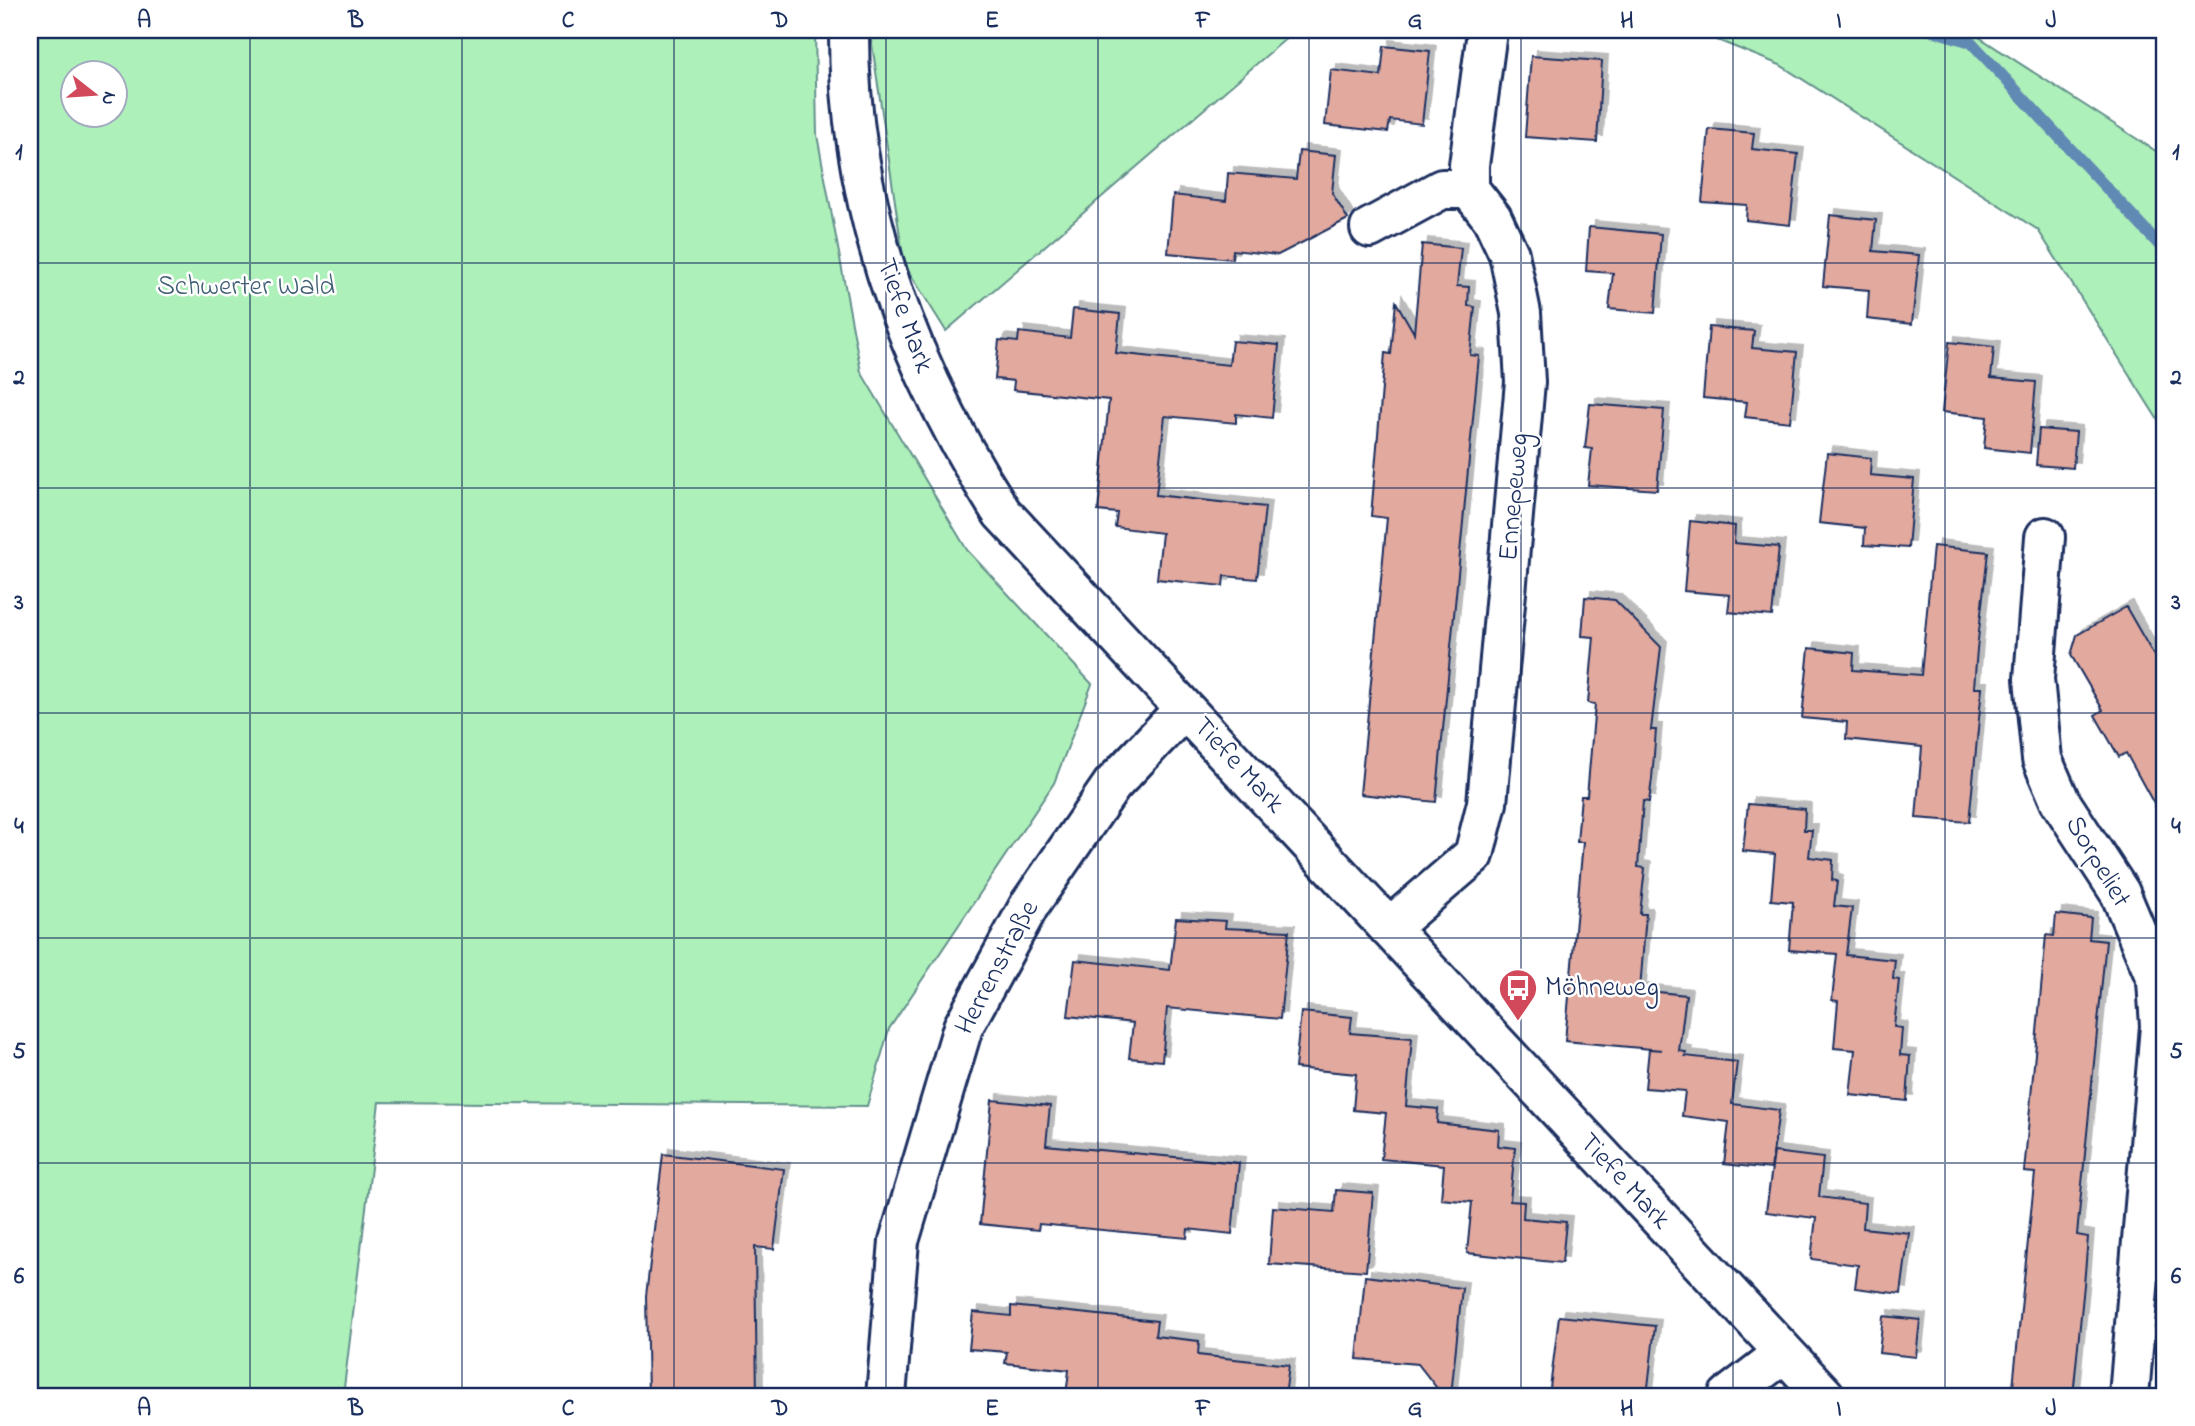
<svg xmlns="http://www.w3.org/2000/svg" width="2195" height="1426" viewBox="0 0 2195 1426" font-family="'Indie Flower',sans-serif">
<defs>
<filter id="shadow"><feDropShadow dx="6" dy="-6" stdDeviation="0" flood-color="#0004"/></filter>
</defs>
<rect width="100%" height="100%" fill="#fff"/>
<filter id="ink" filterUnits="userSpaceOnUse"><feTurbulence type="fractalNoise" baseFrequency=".0143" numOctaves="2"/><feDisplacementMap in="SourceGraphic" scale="14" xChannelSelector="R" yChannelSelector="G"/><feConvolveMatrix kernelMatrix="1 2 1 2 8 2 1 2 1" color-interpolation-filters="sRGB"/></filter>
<g filter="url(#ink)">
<g fill="#aef0b9" stroke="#64908c" stroke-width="2" fill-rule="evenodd">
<path d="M 30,30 L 815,30 L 817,135 L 861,372 L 967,550 L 1092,684 L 1054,783 L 889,1029 L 867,1106 L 379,1102 L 343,1396 L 30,1396 ZM 74,74 L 116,74 L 116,116 L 74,116 Z"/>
<path d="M 870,30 L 1296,30 L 946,331 L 904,264 Z"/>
<path d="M 1692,30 L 1968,30 L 2165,157 L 2165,431 L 2038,230 L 1780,65 Z"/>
</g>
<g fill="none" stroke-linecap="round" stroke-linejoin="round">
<path stroke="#618ab4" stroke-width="12" d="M 1931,30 L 1971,42 L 2165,251"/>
</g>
<g fill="#e2a99e" stroke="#1b2f5e" stroke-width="2" filter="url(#shadow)">
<path d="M 1384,46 L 1430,51 L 1422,124 L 1390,120 L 1388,132 L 1325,125 L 1331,70 L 1381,76 Z"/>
<path d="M 1531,56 L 1602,61 L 1597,142 L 1525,137 Z"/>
<path d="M 1709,129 L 1754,133 L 1752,149 L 1798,154 L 1790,225 L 1746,220 L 1747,205 L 1702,202 Z"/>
<path d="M 1299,151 L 1336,155 L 1332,193 L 1348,219 L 1278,255 L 1233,250 L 1232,259 L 1168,253 L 1173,195 L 1226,201 L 1228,173 L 1296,179 Z"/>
<path d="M 1830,215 L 1876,220 L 1873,251 L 1919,255 L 1912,324 L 1867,319 L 1869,290 L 1823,286 Z"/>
<path d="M 1589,227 L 1661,234 L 1655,313 L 1609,309 L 1613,273 L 1586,271 Z"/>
<path d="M 1422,244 L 1461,248 L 1457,286 L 1469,287 L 1468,306 L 1475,307 L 1470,355 L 1479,356 L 1436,802 L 1360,794 L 1387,518 L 1371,516 L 1385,353 L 1391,354 L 1396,302 L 1414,333 Z"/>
<path d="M 1073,309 L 1120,314 L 1116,353 L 1229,365 L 1232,341 L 1279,345 L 1272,418 L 1236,414 L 1236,423 L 1165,416 L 1156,495 L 1265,507 L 1257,579 L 1224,576 L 1223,586 L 1157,579 L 1162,533 L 1115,527 L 1117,513 L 1098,511 L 1109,400 L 1013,390 L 1014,381 L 995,379 L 999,340 L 1018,342 L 1019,332 L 1070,338 Z"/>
<path d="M 1709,327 L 1754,331 L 1752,348 L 1797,352 L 1790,422 L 1745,417 L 1747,402 L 1703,398 Z"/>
<path d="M 1949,342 L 1994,347 L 1991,378 L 2036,382 L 2030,453 L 1984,448 L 1987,417 L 1942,412 Z"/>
<path d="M 1590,404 L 1664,410 L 1657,490 L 1588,485 L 1592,449 L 1585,448 Z"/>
<path d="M 2039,429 L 2076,432 L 2073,468 L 2036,465 Z"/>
<path d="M 1827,453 L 1871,458 L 1870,475 L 1914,479 L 1908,548 L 1864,545 L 1865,528 L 1819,523 Z"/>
<path d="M 1690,521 L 1735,526 L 1734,543 L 1779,547 L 1772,616 L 1728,612 L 1730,595 L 1684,591 Z"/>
<path d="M 1933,546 L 1988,552 L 1977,649 L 1974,688 L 1982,688 L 1969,822 L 1916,818 L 1922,747 L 1846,739 L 1847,722 L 1802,718 L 1809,648 L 1854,653 L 1853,670 L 1921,675 Z"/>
<path d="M 1585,597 L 1615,600 L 1661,647 L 1651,730 L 1656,730 L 1652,779 L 1649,802 L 1643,801 L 1638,867 L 1645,868 L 1640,914 L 1646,914 L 1640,990 L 1686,995 L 1679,1051 L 1686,1052 L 1685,1056 L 1737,1062 L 1732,1104 L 1779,1110 L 1771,1169 L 1724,1164 L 1729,1122 L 1682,1116 L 1685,1091 L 1645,1088 L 1649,1049 L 1662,1050 L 1565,1041 L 1583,842 L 1577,842 L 1581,796 L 1587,796 L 1595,704 L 1588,703 L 1594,637 L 1582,636 Z"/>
<path d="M 2126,607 L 2165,675 L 2165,824 L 2126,753 L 2119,757 L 2095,715 L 2103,710 L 2071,655 L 2077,635 Z"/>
<path d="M 1748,804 L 1805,809 L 1804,830 L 1812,830 L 1809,857 L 1833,860 L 1832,880 L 1837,881 L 1834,906 L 1852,908 L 1846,955 L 1895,960 L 1893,979 L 1899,980 L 1894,1027 L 1902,1028 L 1900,1055 L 1910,1056 L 1907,1101 L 1850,1095 L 1855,1050 L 1834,1048 L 1838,1001 L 1832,1000 L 1837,954 L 1789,950 L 1793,902 L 1771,900 L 1775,854 L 1743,851 Z"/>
<path d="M 2056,914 L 2091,918 L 2089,939 L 2106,941 L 2077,1235 L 2088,1237 L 2084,1285 L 2073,1396 L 2012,1396 L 2035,1173 L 2024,1172 L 2046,935 L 2054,936 Z"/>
<path d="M 1176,918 L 1226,921 L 1225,928 L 1289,931 L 1280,1019 L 1167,1008 L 1162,1061 L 1129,1058 L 1133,1023 L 1068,1016 L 1075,960 L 1170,970 Z"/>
<path d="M 1301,1012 L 1352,1017 L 1350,1033 L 1412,1038 L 1406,1106 L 1438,1109 L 1437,1123 L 1499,1130 L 1498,1146 L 1515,1148 L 1510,1201 L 1524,1202 L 1523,1218 L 1566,1222 L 1562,1263 L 1467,1253 L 1472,1202 L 1441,1199 L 1444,1165 L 1381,1159 L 1386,1113 L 1353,1110 L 1356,1074 L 1295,1068 Z"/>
<path d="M 992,1100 L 1050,1106 L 1046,1145 L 1239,1163 L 1232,1234 L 1188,1229 L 1187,1238 L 1039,1224 L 1038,1230 L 980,1224 Z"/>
<path d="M 1774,1152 L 1823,1158 L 1819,1197 L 1865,1203 L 1863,1228 L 1909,1233 L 1901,1294 L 1855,1288 L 1858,1265 L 1811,1259 L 1816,1218 L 1766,1212 Z"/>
<path d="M 663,1154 L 784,1169 L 774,1249 L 755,1247 L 757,1396 L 648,1396 L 646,1296 Z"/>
<path d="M 1336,1190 L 1373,1193 L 1366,1271 L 1269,1264 L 1273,1207 L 1334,1212 Z"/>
<path d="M 1365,1276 L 1462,1288 L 1451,1396 L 1443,1396 L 1418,1364 L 1357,1359 Z"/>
<path d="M 1011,1306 L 1157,1321 L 1155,1336 L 1199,1341 L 1198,1355 L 1289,1365 L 1285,1396 L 1066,1396 L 1069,1370 L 1005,1363 L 1007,1352 L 969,1349 L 973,1312 L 1011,1316 Z"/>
<path d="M 1559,1316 L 1655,1326 L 1647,1396 L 1599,1393 L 1599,1396 L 1549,1396 Z"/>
<path d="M 1883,1316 L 1920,1320 L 1916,1357 L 1879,1353 Z"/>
</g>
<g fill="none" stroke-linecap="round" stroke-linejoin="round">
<g stroke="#1b2f5e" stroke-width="44">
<g id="minor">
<path d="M 849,30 C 848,205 908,367 1002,513 L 1825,1396"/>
<path d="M 1370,228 L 1442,189 L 1469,189"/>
<path d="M 2045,537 L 2034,679 L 2042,759 L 2060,801 L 2120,893 L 2157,981 L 2160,1026 L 2129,1396"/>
<path d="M 1389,928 L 1474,855 L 1487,803 L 1525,382 L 1521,313 L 1509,254 L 1492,218 L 1469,189 L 1469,165 L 1486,39"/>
<path d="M 886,1396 L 899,1241 L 963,1027 L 1030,904 L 1112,785 L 1184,709"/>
<path d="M 1728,1396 L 1784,1353"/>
</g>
</g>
<use href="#minor" stroke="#fff" stroke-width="38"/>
</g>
</g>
<path fill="none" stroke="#1b2f5e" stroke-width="2" stroke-opacity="0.55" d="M 250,30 L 250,1396M 462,30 L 462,1396M 674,30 L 674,1396M 886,30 L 886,1396M 1098,30 L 1098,1396M 1309,30 L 1309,1396M 1521,30 L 1521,1396M 1733,30 L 1733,1396M 1945,30 L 1945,1396M 30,263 L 2165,263M 30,488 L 2165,488M 30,713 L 2165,713M 30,938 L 2165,938M 30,1163 L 2165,1163"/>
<defs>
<g id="bus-pin" transform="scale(2.0125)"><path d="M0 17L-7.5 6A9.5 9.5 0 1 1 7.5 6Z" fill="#d1495b" stroke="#fff"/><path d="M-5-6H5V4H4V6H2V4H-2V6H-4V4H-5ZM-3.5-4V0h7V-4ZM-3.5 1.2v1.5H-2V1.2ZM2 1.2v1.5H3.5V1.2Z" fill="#fff"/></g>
</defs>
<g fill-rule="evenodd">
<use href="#bus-pin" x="1518" y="988"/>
</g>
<g text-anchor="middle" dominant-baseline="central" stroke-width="5" stroke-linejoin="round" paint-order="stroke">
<g font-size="28" fill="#405f75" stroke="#fff">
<text x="246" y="287">Schwerter Wald</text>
</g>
<g font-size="28" fill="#1b2f5e" stroke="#fff">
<text transform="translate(904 316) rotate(70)">Tiefe Mark</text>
<text transform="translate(1515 497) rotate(-85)">Ennepeweg</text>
<text transform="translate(1238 766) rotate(47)">Tiefe Mark</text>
<text transform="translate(2097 862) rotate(59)">Sorpeliet</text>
<text transform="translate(998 968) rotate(-62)">Herrenstraße</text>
<text transform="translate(1624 1182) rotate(47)">Tiefe Mark</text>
</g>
<g font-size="28" fill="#1b2f5e" stroke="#fff" text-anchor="start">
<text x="1545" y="988">Möhneweg</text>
</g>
</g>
<rect width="2195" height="1426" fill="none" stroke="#fff" stroke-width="77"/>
<g transform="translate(94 94) rotate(107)"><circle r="33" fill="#ffffff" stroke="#a4acbf" stroke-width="2"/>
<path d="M0-5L12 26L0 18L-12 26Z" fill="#d1495b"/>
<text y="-10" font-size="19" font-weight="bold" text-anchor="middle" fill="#1b2f5e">N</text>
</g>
<rect x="38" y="38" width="2118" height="1350" fill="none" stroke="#1b2f5e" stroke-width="2.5"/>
<g font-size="23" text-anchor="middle" font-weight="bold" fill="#1b2f5e">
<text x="144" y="27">A</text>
<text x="356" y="27">B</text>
<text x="568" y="27">C</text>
<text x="780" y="27">D</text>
<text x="992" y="27">E</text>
<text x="1203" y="27">F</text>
<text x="1415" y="27">G</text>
<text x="1627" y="27">H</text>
<text x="1839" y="27">I</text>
<text x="2051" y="27">J</text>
<text x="19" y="159">1</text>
<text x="2176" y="159">1</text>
<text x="19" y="384">2</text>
<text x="2176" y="384">2</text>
<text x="19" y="609">3</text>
<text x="2176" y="609">3</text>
<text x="19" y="833">4</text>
<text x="2176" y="833">4</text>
<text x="19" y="1058">5</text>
<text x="2176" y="1058">5</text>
<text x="19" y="1283">6</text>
<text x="2176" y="1283">6</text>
<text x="144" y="1415">A</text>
<text x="356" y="1415">B</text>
<text x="568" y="1415">C</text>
<text x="780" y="1415">D</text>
<text x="992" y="1415">E</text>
<text x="1203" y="1415">F</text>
<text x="1415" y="1415">G</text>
<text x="1627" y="1415">H</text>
<text x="1839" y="1415">I</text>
<text x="2051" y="1415">J</text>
</g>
</svg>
